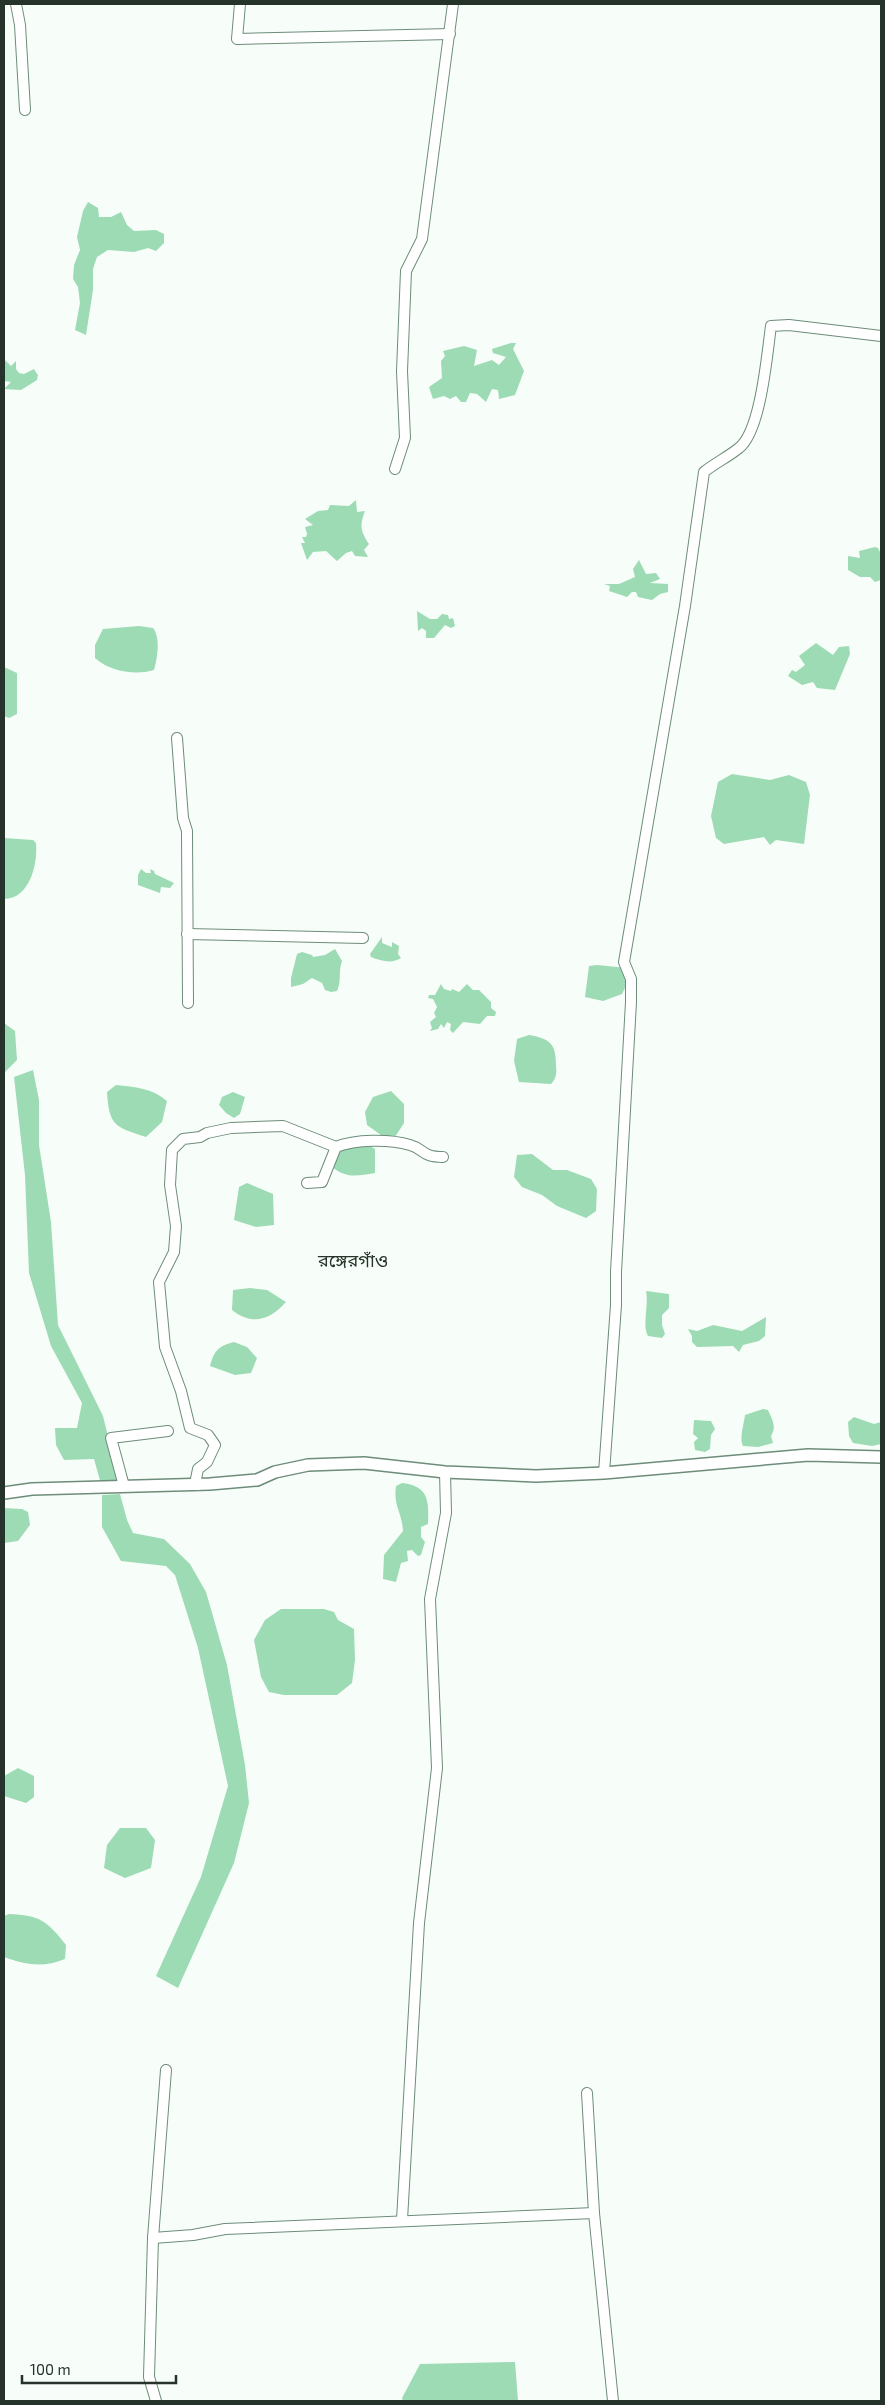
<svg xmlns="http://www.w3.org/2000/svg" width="885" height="2405" viewBox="0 0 885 2405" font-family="'Exo 2','Noto Sans Bengali',sans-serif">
<rect width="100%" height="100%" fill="#f7fef9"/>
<g fill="#9ddbb4">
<path d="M 88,202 L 98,208 L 99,217 L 111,217 L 121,212 L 127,225 L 134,231 L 156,230 L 164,234 L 164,243 L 156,251 L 148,248 L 134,252 L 108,250 L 97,257 L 93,269 L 93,290 L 86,335 L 75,330 L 80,303 L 78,287 L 73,279 L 74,265 L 80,250 L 77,237 L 83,211 Z"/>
<path d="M 511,343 L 516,343 L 513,349 L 524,371 L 515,395 L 499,399 L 498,390 L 492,389 L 486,402 L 477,394 L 470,393 L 466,402 L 461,402 L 456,396 L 450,399 L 444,396 L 433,399 L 429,387 L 442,378 L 441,361 L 445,356 L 443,351 L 464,346 L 477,350 L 474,366 L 492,360 L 499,365 L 506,357 L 493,353 L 492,349 Z"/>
<path d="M 4,359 L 11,366 L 16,361 L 16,369 L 19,373 L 24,374 L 34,369 L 37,374 L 38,374 L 37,380 L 21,390 L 4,389 L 11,382 L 4,381 Z"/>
<path d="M 356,500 L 357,512 L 365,511 C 359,526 361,532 369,544 L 364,550 L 368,557 L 355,556 L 352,551 L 346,553 L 337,561 L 326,551 L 313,552 L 307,560 L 301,543 L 305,543 L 302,537 L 306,537 L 307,534 L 305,527 L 313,525 L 305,519 L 318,511 L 328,510 L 330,505 L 349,506 Z"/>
<path d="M 875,547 L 878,548 L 881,554 L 881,580 L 875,582 L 870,577 L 860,577 L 848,570 L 848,556 L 860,558 L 859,551 Z"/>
<path d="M 639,560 L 646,574 L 656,573 L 660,579 L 650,583 L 668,584 L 668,592 L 660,594 L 652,600 L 638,597 L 636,592 L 632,592 L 627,597 L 609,591 L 610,586 L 604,584 L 619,584 L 635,577 L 633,569 Z"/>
<path d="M 417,611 L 430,619 L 437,619 L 442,614 L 448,615 L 449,619 L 453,618 L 455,626 L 451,628 L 445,625 L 434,638 L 426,638 L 426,631 L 422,628 L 418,631 Z"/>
<path d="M 139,626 L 153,628 C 161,638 157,659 154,670 C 135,676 109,671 95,658 L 95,645 L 103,629 Z"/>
<path d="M 816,643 L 833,655 L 839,647 L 849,646 L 850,654 L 835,690 L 817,688 L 813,682 L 802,685 L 788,676 L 792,670 L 796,672 L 805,665 L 799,656 Z"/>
<path d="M 4,667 L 17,673 L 17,714 L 9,718 L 4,716 Z"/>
<path d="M 732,774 L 770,780 L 789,775 L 806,782 L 810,795 L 804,844 L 776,840 L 770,845 L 764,837 L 724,844 L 716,838 L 711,816 L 718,782 Z"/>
<path d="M 4,838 L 33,840 L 36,843 C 38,865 29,899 4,899 Z"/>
<path d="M 141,869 L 146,873 L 151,873 L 150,869 L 154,871 L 155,874 L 174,883 L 170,888 L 161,887 L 160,893 L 138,885 L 138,875 Z"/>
<path d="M 382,937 L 382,943 L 392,947 L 392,942 L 399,946 L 398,954 L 401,958 C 392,964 381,961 371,957 L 370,954 Z"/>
<path d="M 335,949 L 342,961 C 338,972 342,980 337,991 L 331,992 L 325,990 L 322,983 L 312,978 L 303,984 L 291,987 L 291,978 L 297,954 L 302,952 L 312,955 L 313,957 L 325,955 Z"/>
<path d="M 597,965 L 627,968 L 626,986 L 622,994 L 603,1001 L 585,997 L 589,966 Z"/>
<path d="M 441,984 L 444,989 L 451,991 L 452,989 L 459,992 L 467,984 L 473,990 L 479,990 L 491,1002 L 491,1008 L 496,1012 L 495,1016 L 487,1016 L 480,1024 L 463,1022 L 453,1033 L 450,1030 L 451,1024 L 447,1022 L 444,1028 L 441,1024 L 438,1029 L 430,1031 L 432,1028 L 430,1022 L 436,1017 L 434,1013 L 437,1007 L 433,999 L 428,998 L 429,995 L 435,995 Z"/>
<path d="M 4,1023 L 15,1031 L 17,1060 L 4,1073 Z"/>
<path d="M 529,1035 C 551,1039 556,1044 556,1066 C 557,1073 556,1079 551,1084 L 519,1082 L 514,1061 L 517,1039 Z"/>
<path d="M 33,1070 L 39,1100 L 39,1145 L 51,1222 L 58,1325 L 103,1416 L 119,1481 L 101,1484 L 94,1459 L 64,1460 L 56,1445 L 55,1428 L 77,1428 L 82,1403 L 51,1346 L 29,1273 L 25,1175 L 14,1077 Z"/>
<path d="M 116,1085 C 135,1087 152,1088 167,1101 L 162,1122 L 146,1137 C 115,1127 109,1126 107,1092 Z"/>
<path d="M 391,1091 L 404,1104 L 404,1123 L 395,1137 L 385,1138 L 367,1125 L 365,1112 L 373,1097 Z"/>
<path d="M 233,1092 L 245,1097 L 240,1114 L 234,1118 L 226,1113 L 219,1105 L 222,1097 Z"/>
<path d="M 362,1141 L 375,1149 L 375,1173 C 356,1176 345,1179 330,1165 L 336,1147 Z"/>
<path d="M 532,1154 L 553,1170 L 567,1170 L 591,1179 L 597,1189 L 596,1211 L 586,1218 L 557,1206 L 542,1195 L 522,1187 L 514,1177 L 517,1155 Z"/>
<path d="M 247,1183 L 273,1194 L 274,1225 L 256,1227 L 234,1220 L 239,1187 Z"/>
<path d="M 250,1288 L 267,1290 L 286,1302 C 270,1320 252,1326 232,1310 L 233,1290 Z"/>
<path d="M 646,1291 L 669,1294 L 669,1308 L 662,1315 L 662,1325 L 665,1334 L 662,1338 L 648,1336 C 642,1325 649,1305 646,1291 Z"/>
<path d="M 766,1317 L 765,1336 L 759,1341 L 743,1345 L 739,1352 L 733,1346 L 697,1347 L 692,1342 L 692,1336 L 688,1329 L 697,1331 L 713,1325 L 742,1331 Z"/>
<path d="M 234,1342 L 247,1347 L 257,1358 L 251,1373 L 235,1375 L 210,1366 C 214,1350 219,1346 234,1342 Z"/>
<path d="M 763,1409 L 768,1410 C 772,1419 777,1427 771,1436 L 773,1443 L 758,1447 L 743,1446 C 739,1438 744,1424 745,1415 Z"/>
<path d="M 854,1417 L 874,1424 L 881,1422 L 881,1444 L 872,1446 L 853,1443 L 849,1436 L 848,1422 Z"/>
<path d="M 694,1420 L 711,1421 L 715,1429 L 711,1435 L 710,1449 L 705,1452 L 695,1450 L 694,1442 L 698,1438 L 693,1434 Z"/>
<path d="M 402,1483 C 429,1486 429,1501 428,1524 L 421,1527 L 421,1537 L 425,1542 L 421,1555 L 418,1556 L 412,1550 L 407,1551 L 408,1561 L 401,1563 L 396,1582 L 383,1579 L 384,1555 L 403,1531 C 402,1512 393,1506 396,1486 Z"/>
<path d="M 120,1494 L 127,1520 L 133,1533 L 164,1539 L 190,1564 L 206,1592 L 227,1665 L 245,1765 L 249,1803 L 234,1863 L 178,1988 L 156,1976 L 201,1877 L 228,1786 L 198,1648 L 175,1575 L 166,1566 L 121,1561 L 102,1527 L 102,1495 Z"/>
<path d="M 4,1508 L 22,1509 L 28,1512 L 30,1525 L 18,1541 L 4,1543 Z"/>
<path d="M 281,1609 L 324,1609 L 334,1612 L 338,1620 L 354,1629 L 355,1660 L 352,1683 L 337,1695 L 284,1695 L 269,1692 L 261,1677 L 254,1640 L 265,1620 Z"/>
<path d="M 18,1768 L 34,1776 L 34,1797 L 26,1803 L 4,1796 L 4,1776 Z"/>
<path d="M 120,1828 L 146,1828 L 155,1840 L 151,1868 L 125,1878 L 104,1868 L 107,1845 Z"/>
<path d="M 9,1914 C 40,1915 47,1921 66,1945 L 65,1959 C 43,1968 26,1965 4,1957 L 4,1916 Z"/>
<path d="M 515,2362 L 518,2401 L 403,2401 L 402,2398 L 420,2364 Z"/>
</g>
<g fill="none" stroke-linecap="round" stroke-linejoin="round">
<g stroke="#6d8c79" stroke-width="12">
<g id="minor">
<path d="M 16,4 L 20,25 L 25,110"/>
<path d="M 240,4 L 237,39 L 450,34"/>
<path d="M 395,469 L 405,438 L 402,371 L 406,271 L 422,239 L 453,4"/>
<path d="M 177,738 L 183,818 L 187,831 L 188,1003"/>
<path d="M 187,934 L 363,938"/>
<path d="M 307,1183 L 322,1182 L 336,1147 C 355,1139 390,1139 410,1145 C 425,1149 421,1157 443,1157"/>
<path d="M 604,1473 L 616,1305 L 616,1272 L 631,1002 L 631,979 L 624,962 L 685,606 L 704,472 C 715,463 728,457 739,448 C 761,431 767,354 771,326 L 789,325 L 881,336"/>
<path d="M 198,1485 L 196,1479 L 198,1469 L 207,1462 L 215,1445 L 208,1435 L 190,1428 L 181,1391 L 165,1347 L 159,1282 L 174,1252 L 176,1226 L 170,1185 L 172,1150 L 183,1139 L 200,1137 L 207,1133 L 231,1128 L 283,1126 L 336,1147"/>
<path d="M 124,1486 L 111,1438 L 168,1431"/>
<path d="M 587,2093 L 594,2213 L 613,2401"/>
<path d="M 402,2220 L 419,1923 L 437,1768 L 430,1599 L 446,1513 L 445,1472"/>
<path d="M 153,2238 L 193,2235 L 225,2229 L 594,2213"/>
<path d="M 156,2401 L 149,2377 L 153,2238 L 166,2070"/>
</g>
</g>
<g stroke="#6d8c79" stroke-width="14">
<path id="tertiary" d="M 4,1493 L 32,1489 L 210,1484 L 257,1480 L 275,1472 L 308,1465 L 364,1463 L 445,1472 L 536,1476 L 604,1473 L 808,1455 L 881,1457"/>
</g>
<use href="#minor" stroke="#fff" stroke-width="10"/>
<use href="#tertiary" stroke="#fff" stroke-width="11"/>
</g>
<g text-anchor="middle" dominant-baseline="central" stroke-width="5" stroke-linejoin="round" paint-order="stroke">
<g font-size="18" fill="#26332b" stroke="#f7fef9">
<text x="353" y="1260">রঙ্গেরগাঁও</text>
</g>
</g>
<rect width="885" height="2405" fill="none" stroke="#26332b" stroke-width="10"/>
<path d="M22 2375v8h154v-8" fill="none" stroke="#26332b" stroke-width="2.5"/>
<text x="30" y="2375" font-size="15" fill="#26332b" stroke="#f7fef9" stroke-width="4" paint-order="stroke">100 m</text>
</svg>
